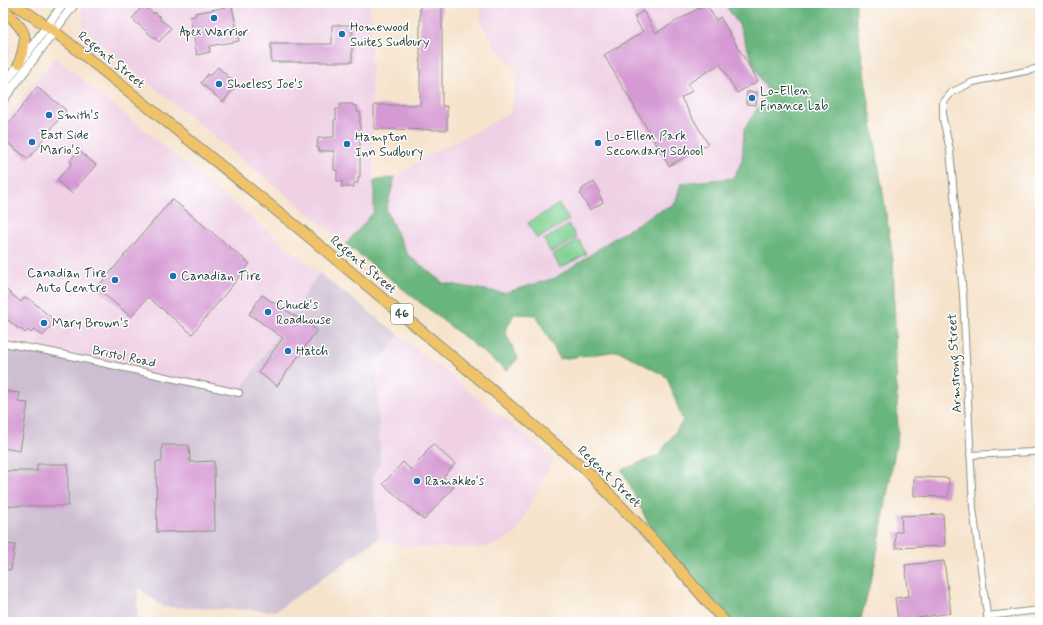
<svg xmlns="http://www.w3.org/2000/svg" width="1043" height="625" viewBox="0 0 1043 625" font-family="Mynerve,sans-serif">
<rect width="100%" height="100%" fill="#fff"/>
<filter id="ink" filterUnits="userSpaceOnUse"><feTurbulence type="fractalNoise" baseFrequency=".025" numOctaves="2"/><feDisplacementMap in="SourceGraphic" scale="8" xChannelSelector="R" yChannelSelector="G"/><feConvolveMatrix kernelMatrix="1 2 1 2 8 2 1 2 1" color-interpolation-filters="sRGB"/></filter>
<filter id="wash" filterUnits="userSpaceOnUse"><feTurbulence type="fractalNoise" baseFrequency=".012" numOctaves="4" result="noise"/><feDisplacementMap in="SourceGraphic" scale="16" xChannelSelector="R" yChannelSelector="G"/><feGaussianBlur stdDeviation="0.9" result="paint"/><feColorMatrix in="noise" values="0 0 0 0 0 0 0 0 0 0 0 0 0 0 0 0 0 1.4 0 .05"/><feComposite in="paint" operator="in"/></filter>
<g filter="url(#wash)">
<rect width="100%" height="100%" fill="#f6e3cc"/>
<g fill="#efd0e5">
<path d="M 87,3 L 370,3 L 374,212 L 346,244 L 83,29 L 82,11 Z"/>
<path d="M 483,3 L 724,3 L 739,25 L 755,68 L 768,92 L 744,129 L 742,161 L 733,178 L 681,183 L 675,204 L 653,214 L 602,246 L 593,253 L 555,278 L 504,293 L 443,283 L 407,254 L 385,210 L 395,177 L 432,153 L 474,133 L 510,113 L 519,72 L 495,47 L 480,21 Z"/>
<path d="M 3,27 L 8,31 L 12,52 L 3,66 Z"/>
<path d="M 55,57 L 319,273 L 239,393 L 3,338 L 3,122 Z"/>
<path d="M 399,335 L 553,458 L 516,534 L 492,546 L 477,548 L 406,547 L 378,539 L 373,477 L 380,463 L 377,364 Z"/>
</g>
<path fill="#cdbed2" d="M 319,273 L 399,335 L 377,364 L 380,463 L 373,477 L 378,539 L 276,611 L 163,607 L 138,587 L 137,622 L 3,622 L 3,343 L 239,393 Z"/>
<g fill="#82d394" stroke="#508864">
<path d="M 559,204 L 569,220 L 537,239 L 528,223 Z"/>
<path d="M 569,225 L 577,238 L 551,253 L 544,240 Z"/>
<path d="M 579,240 L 586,254 L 560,268 L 553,255 Z"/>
</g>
<path fill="#69b57e" stroke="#447959" d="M 724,3 L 856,3 L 856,18 L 893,259 L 898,434 L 875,564 L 860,622 L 725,622 L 660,547 L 622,470 L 659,455 L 683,421 L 667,377 L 619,351 L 560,359 L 536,315 L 514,314 L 505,332 L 518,358 L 507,371 L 346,244 L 374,212 L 374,181 L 395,177 L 386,210 L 407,254 L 443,283 L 504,293 L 555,278 L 593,253 L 602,246 L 653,214 L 675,204 L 681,183 L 733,178 L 742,161 L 744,129 L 768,92 L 755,68 L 739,25 Z"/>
<g id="blocks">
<g fill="#d599d3">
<path d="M 706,4 L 716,20 L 720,17 L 758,81 L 737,93 L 720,64 L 687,84 L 692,91 L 681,98 L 708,144 L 669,166 L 604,55 L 643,32 L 634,17 L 643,11 L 656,33 Z"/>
<path d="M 143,5 L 154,14 L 155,12 L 161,18 L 160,19 L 171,28 L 159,42 L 132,19 Z"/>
<path d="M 232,6 L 239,41 L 209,46 L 210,52 L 197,55 L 190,17 L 195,16 L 195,13 Z"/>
<path d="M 420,6 L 442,6 L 442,106 L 447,106 L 447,130 L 374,129 L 374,105 L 420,105 Z"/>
<path d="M 332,25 L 352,25 L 352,62 L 271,62 L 271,44 L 332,44 Z"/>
<path d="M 218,67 L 237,85 L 223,102 L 201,83 L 208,74 L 210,76 Z"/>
<path d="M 37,87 L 66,110 L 40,143 L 41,144 L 28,159 L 3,139 L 3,131 Z"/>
<path d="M 747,92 L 757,92 L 756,105 L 746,104 Z"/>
<path d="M 340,104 L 353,104 L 353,106 L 357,106 L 357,112 L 360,112 L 360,177 L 358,177 L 358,183 L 354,183 L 354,187 L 342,187 L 342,181 L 337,181 L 337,170 L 334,170 L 334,151 L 319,151 L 319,148 L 317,148 L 318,138 L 334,137 L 334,120 L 336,120 L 336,109 L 340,109 Z"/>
<path d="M 78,150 L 96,165 L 71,193 L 57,180 L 72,163 L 70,161 Z"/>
<path d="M 594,182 L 600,192 L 598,193 L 603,202 L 590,210 L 580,194 L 583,188 Z"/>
<path d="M 172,199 L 250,264 L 192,334 L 148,297 L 131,317 L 97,288 Z"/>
<path d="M 3,287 L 21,302 L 24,298 L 28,298 L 54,320 L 54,323 L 43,336 L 34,329 L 31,333 L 28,330 L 25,333 L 21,329 L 20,330 L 3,316 Z"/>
<path d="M 262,295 L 317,330 L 277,386 L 258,372 L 283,338 L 249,314 Z"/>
<path d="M 3,391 L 20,393 L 18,402 L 28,403 L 20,451 L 3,448 Z"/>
<path d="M 433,444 L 455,464 L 443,477 L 454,487 L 424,520 L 383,484 L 403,462 L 411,470 L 426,453 L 425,452 Z"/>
<path d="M 162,445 L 189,445 L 190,462 L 214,461 L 215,531 L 157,532 L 156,462 L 162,462 Z"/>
<path d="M 37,464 L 68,464 L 68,506 L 3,506 L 3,471 L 37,471 Z"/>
<path d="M 914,477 L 949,478 L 948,497 L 914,496 Z"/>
<path d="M 943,514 L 945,546 L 896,548 L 895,532 L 902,532 L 901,516 Z"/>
<path d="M 3,544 L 15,545 L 11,570 L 3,569 Z"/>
<path d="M 944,561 L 951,613 L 898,621 L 895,598 L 909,596 L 905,565 Z"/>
</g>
</g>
</g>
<g filter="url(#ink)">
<use href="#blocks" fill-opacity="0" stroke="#8a9080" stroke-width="1"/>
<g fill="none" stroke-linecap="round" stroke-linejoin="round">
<g stroke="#8a9080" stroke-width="8">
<g id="minor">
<path d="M 3,343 L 52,352 L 239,393"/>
<path d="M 970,455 L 1033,452 L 1040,449"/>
<path d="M 987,616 L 1040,610"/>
<path d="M 988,622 L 973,508 L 963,295 L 950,150 L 943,119 L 943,103 L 952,92 L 973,82 L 1040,68"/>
</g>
</g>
<g stroke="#8a9080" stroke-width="10">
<g id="tertiary">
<path d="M 3,86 L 64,3"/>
<path d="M 3,100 L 75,3"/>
</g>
</g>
<g stroke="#8a9080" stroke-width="12">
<g id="primary">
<path d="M 13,3 L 54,31 L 302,231 L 485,384 L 587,471 L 660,547 L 725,622"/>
<path d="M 3,6 C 21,33 32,27 19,63"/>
</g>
</g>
<use href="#minor" stroke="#fff" stroke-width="6"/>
<use href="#tertiary" stroke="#fff" stroke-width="8"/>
<use href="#primary" stroke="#f1c369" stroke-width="10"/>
</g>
</g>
<g fill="#1f6fb2" stroke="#fff" stroke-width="1.5">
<circle cx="214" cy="18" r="4"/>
<circle cx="342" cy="34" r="4"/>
<circle cx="219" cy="84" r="4"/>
<circle cx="752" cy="98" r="4"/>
<circle cx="49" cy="115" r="4"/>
<circle cx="32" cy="142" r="4"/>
<circle cx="598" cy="143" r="4"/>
<circle cx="347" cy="144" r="4"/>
<circle cx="173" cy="276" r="4"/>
<circle cx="115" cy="280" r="4"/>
<circle cx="268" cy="312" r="4"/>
<circle cx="44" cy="323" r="4"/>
<circle cx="288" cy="351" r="4"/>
<circle cx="417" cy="481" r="4"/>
</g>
<g text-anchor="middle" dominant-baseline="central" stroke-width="3" stroke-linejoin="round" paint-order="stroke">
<rect fill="#fff" stroke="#627771" stroke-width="1" x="391" y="304" width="22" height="20" rx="3"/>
<g font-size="12" font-weight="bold" fill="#1f3d34">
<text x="402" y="314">46</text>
</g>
<g font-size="13" fill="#1f3d34" stroke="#fff" text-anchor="start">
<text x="350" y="27">Homewood<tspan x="350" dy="15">Suites Sudbury</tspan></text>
<text x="214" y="32" text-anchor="middle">Apex Warrior</text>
<text x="227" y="84">Shoeless Joe's</text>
<text x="760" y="91">Lo-Ellen<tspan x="760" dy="15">Finance Lab</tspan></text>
<text x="57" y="115">Smith's</text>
<text x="40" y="135">East Side<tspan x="40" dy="15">Mario's</tspan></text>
<text x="606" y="136">Lo-Ellen Park<tspan x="606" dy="15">Secondary School</tspan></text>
<text x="355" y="137">Hampton<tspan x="355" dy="15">Inn Sudbury</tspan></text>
<text x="107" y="273" text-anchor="end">Canadian Tire<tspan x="107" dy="15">Auto Centre</tspan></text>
<text x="181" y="276">Canadian Tire</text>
<text x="276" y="305">Chuck's<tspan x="276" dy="15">Roadhouse</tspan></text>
<text x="52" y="323">Mary Brown's</text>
<text x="296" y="351">Hatch</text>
<text x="425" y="481">Ramakko's</text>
</g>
<g font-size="13" fill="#1f3d34" stroke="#fff">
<text transform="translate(111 60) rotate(39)">Regent Street</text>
<text transform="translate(363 265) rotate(40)">Regent Street</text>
<text transform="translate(124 357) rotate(12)">Bristol Road</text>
<text transform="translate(955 363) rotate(-93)">Armstrong Street</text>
<text transform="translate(609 477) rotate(44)">Regent Street</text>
</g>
</g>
<rect width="1043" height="625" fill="none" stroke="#fff" stroke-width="16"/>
</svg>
